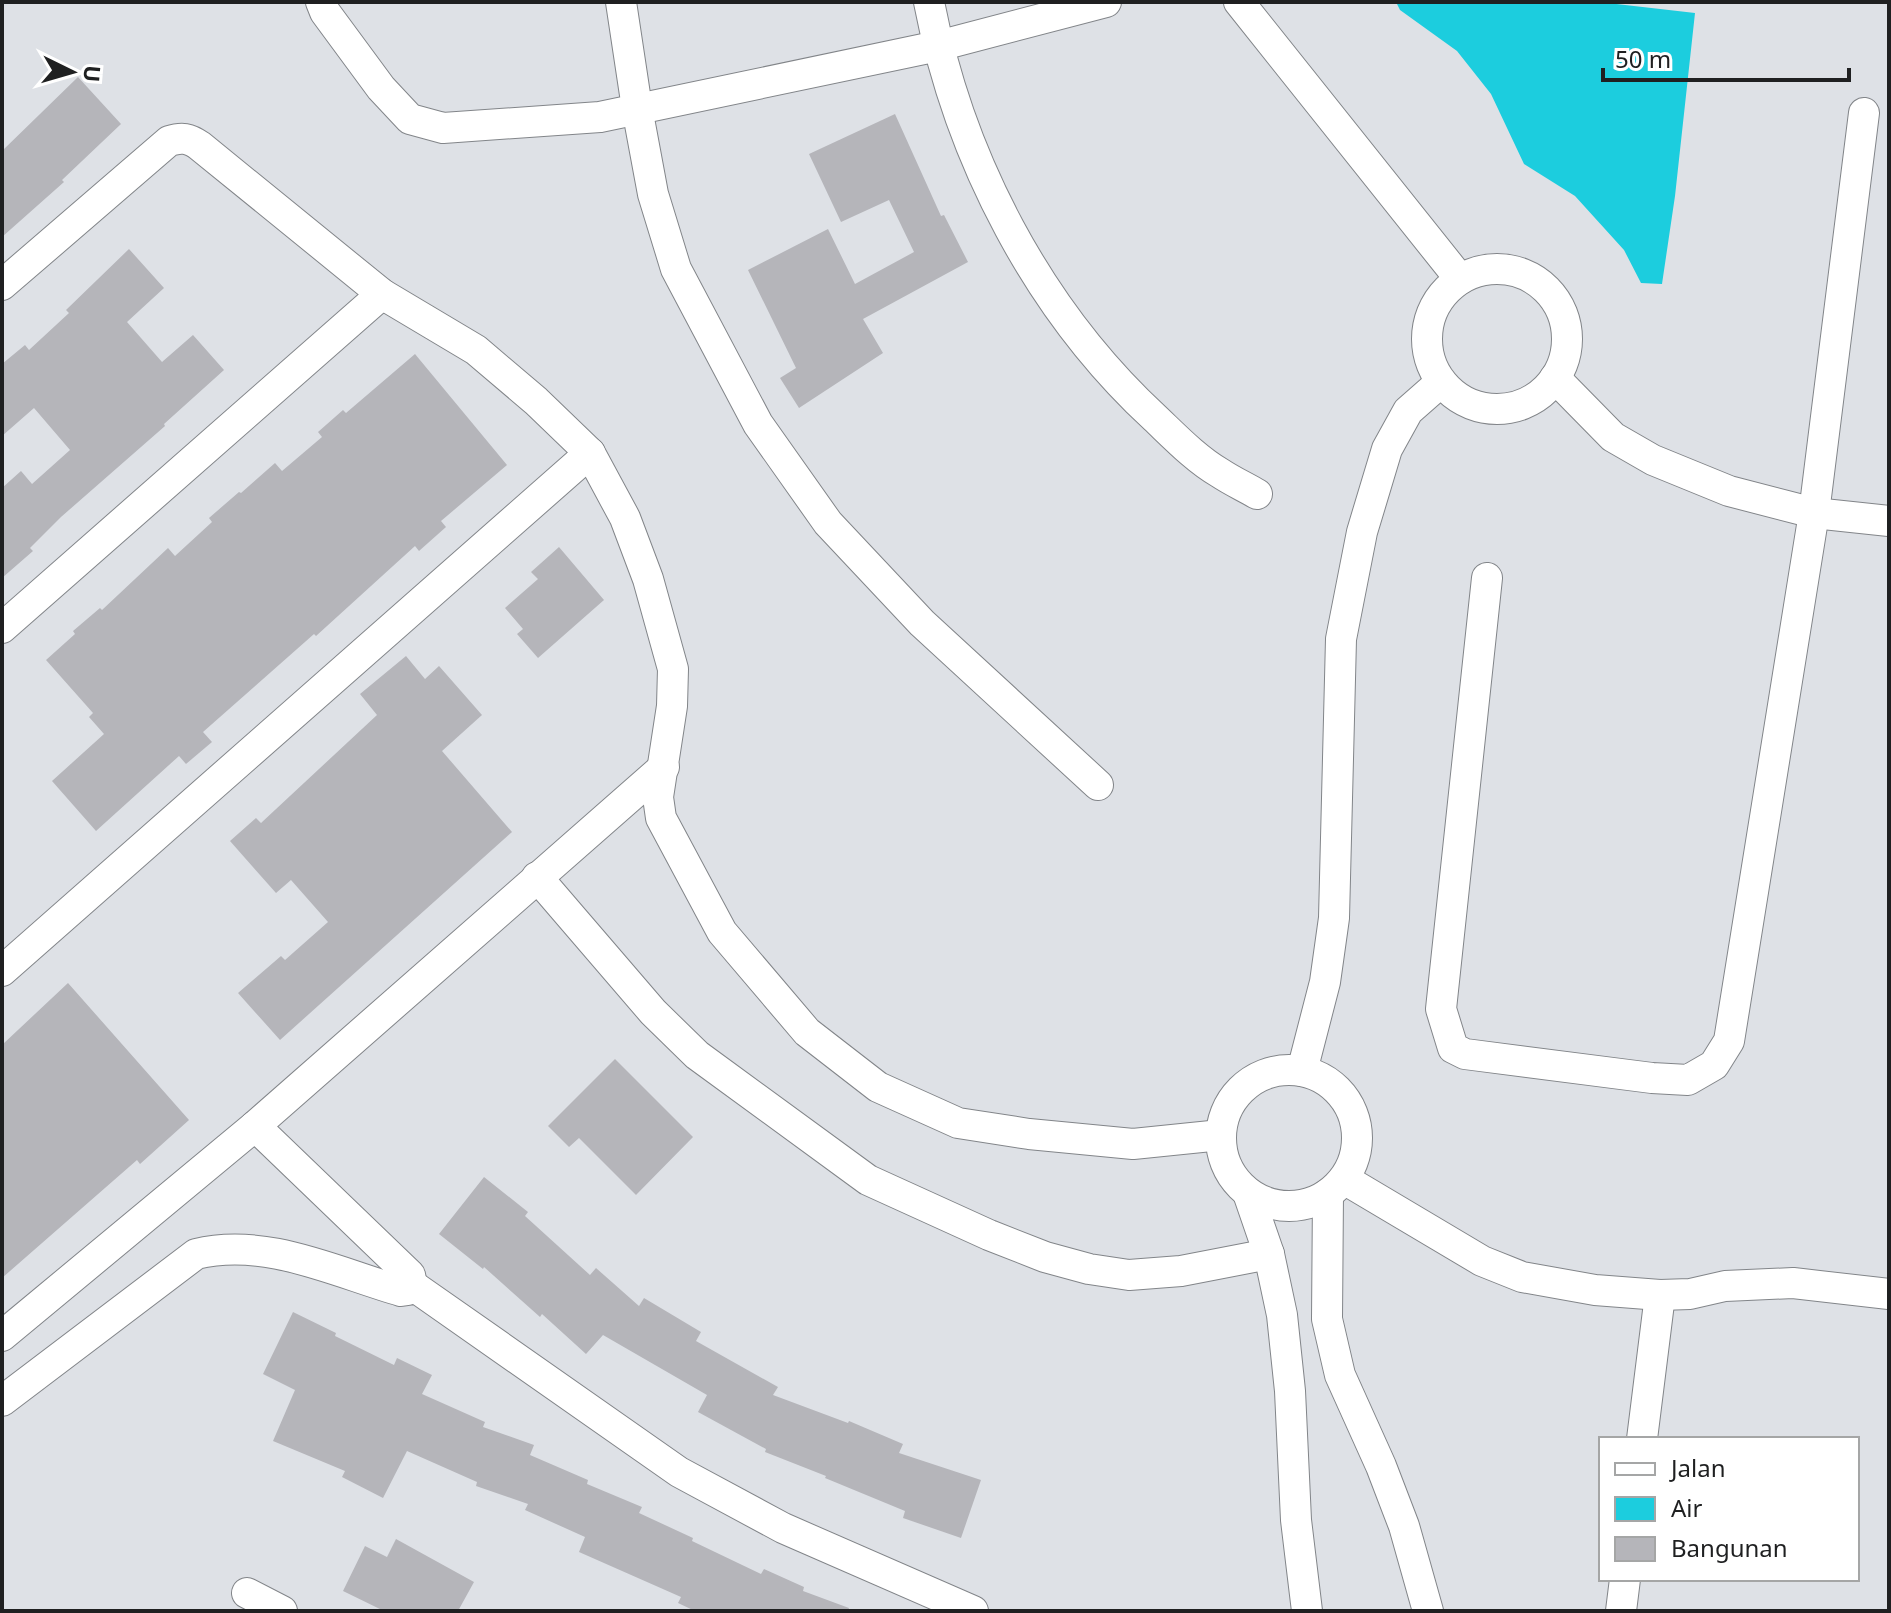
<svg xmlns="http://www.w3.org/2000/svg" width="1891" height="1613" viewBox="0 0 1891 1613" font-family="'Noto Sans',sans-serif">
<rect width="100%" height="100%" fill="#dee1e6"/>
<path fill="#1ccdde" d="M 1396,2 L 1599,2 L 1695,13 L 1675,196 L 1662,284 L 1641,283 L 1624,250 L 1575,196 L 1524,164 L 1491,94 L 1457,51 L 1400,10 Z"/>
<g fill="#b5b5ba">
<path d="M 78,77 L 121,124 L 62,180 L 64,182 L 2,237 L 2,151 Z"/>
<path d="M 895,114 L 941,216 L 944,215 L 968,262 L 863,319 L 883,353 L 799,408 L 780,378 L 796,368 L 748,270 L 828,229 L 855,284 L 914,252 L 889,200 L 841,222 L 809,154 Z"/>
<path d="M 129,249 L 164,288 L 127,322 L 162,362 L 193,335 L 224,370 L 164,424 L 165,426 L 61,517 L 30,548 L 33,551 L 2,578 L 2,488 L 21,471 L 32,484 L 70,450 L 34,408 L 2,436 L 2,364 L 25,345 L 29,350 L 69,313 L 66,310 Z"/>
<path d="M 415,354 L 507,465 L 441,521 L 446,527 L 419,551 L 415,546 L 316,636 L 314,634 L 203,732 L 212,742 L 186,764 L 179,756 L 96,831 L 52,781 L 104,734 L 89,717 L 93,713 L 46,660 L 75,634 L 73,631 L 100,608 L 102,610 L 168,548 L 175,556 L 212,522 L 209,518 L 239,492 L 241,493 L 275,463 L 282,471 L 322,437 L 318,432 L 343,410 L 346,413 Z"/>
<path d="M 559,547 L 604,600 L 538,658 L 517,634 L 523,629 L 505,608 L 538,579 L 531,572 Z"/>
<path d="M 406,656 L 425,679 L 439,666 L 482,715 L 442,751 L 512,832 L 280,1040 L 238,993 L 281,956 L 285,960 L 328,922 L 291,880 L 276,893 L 230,841 L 256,818 L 261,823 L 377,715 L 360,694 Z"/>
<path d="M 68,983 L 189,1120 L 140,1164 L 137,1160 L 2,1278 L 2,1045 Z"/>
<path d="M 615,1059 L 693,1137 L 636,1195 L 579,1138 L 569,1147 L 548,1126 Z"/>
<path d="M 484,1177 L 528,1212 L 525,1216 L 590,1275 L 596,1268 L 639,1306 L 644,1298 L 701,1332 L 696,1341 L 778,1387 L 773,1395 L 848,1423 L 849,1421 L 903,1444 L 899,1453 L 981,1480 L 961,1538 L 903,1518 L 905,1511 L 825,1478 L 826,1476 L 765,1452 L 766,1449 L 698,1412 L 707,1395 L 603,1335 L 586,1354 L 542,1314 L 540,1317 L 484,1267 L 483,1269 L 439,1234 Z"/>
<path d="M 293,1312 L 336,1333 L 335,1336 L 394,1365 L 397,1358 L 432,1375 L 422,1394 L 485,1422 L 483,1427 L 534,1445 L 530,1455 L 588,1480 L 587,1484 L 642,1507 L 639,1513 L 693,1538 L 692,1541 L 761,1574 L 764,1569 L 804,1587 L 803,1591 L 849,1608 L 848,1611 L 695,1611 L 678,1603 L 681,1597 L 579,1552 L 585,1537 L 525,1510 L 528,1504 L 476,1486 L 477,1482 L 407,1451 L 383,1498 L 342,1477 L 345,1471 L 273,1441 L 295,1390 L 263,1374 Z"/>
<path d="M 396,1539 L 474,1582 L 458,1611 L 384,1611 L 343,1591 L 365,1546 L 387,1557 Z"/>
</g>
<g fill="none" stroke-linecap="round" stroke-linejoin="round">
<g stroke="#828589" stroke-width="32">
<g id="street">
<path d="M 321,2 L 325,12 L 381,88 L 410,119 L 443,128 L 600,117 L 938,46 L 1106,2"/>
<path d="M 621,2 L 637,108 L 653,194 L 676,269 L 758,424 L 828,523 L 922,623 L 1098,785"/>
<path d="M 929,2 C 959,158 1038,310 1155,418 C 1175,437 1196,459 1220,473 C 1232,481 1245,487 1257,494"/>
<path d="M 1239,2 L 1460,279"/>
<circle cx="1497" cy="339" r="70"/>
<path d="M 2,285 L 169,141 C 182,137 189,138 200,146 L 382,294 L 476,350 L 536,401 L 590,453 L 625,518 L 648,579 L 673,669 L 672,706 L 658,797 L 661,818 L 722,932 L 807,1032 L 878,1087 L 958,1123 L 1029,1134 L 1133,1144 L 1221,1135"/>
<path d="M 1555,378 L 1613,437 L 1653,460 L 1729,491 L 1814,513 L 1889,521"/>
<path d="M 1487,578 L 1441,1009 L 1453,1048 L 1465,1054 L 1652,1078 L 1688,1080 L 1714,1065 L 1729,1041 L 1814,513 L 1864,113"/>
<path d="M 2,628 L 382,294"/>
<path d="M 537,877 L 653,1012 L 697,1055 L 868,1180 L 989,1235 L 1045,1257 L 1089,1269 L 1129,1275 L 1181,1271 L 1269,1254"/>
<path d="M 2,971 L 590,453"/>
<circle cx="1289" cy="1138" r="68"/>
<path d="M 1302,1071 L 1325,982 L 1334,918 L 1341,639 L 1362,532 L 1387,449 L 1408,411 L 1441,382"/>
<path d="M 255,1126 L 410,1275 L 412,1285"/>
<path d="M 1344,1179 L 1482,1261 L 1522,1277 L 1595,1290 L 1660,1295 L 1690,1294 L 1725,1286 L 1793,1283 L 1889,1294"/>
<path d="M 1248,1193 L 1269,1254 L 1282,1315 L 1290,1391 L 1296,1520 L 1307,1611"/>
<path d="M 1328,1194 L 1327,1319 L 1340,1375 L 1381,1466 L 1404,1526 L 1428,1611"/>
<path d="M 2,1336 L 255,1126 L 664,767"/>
<path d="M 2,1401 L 196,1254 C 266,1237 335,1272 401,1291 L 408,1290 L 412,1285 L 679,1472 L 783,1528 L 973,1611"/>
<path d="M 1642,1439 L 1660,1295"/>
<path d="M 247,1593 L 282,1611"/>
<path d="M 1621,1611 L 1625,1579"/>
</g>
</g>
<use href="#street" stroke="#fff" stroke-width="30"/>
</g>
<rect width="1891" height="1613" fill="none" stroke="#1f2021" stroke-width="8"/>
<rect x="1599" y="1437" width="260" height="144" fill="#ffffff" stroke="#a5a6a6" stroke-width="2"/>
<rect x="1615" y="1463" width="40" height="12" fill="#ffffff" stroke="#a5a6a6" stroke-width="2"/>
<text x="1671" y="1477" font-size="24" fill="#1f2021">Jalan</text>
<rect x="1615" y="1497" width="40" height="24" fill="#1ccdde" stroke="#a5a6a6" stroke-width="2"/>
<text x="1671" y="1517" font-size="24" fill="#1f2021">Air</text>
<rect x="1615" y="1537" width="40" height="24" fill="#b5b5ba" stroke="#a5a6a6" stroke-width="2"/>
<text x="1671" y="1557" font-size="24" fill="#1f2021">Bangunan</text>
<g transform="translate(72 72) rotate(95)" stroke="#ffffff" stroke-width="6" paint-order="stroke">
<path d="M0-6L14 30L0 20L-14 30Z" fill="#1f2021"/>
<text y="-12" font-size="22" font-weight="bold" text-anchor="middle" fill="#1f2021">U</text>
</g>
<path d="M1603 68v12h246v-12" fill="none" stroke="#1f2021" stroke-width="4"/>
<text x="1615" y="68" font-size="24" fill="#1f2021" stroke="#ffffff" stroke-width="6" paint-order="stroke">50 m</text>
</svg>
